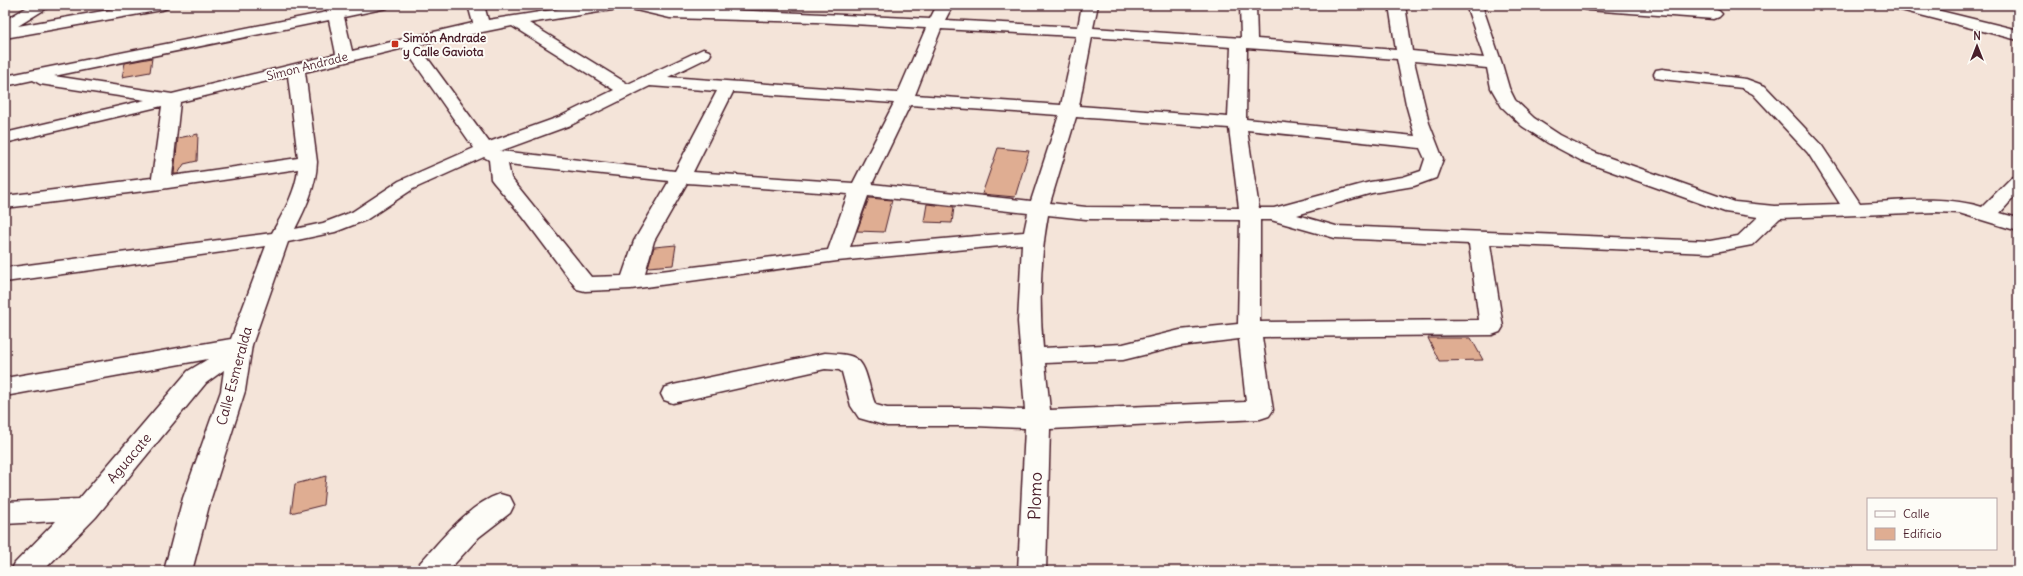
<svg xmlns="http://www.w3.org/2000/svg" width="2023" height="576" viewBox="0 0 2023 576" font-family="Delius,sans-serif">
<rect width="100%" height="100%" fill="#f4e4d9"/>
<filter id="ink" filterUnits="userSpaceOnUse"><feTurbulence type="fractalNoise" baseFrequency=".025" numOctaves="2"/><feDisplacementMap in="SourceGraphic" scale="8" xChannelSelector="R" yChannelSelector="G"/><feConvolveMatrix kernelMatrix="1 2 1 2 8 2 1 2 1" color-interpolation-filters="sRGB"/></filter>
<g filter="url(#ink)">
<g fill="#dfad92" stroke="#4a1f2b">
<path d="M 152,58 L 150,72 L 122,77 L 125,63 Z"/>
<path d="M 198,134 L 197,161 L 184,164 L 178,174 L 174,174 L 178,138 Z"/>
<path d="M 998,148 L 1029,151 L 1015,197 L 982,194 Z"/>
<path d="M 869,198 L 892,200 L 884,232 L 857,231 Z"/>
<path d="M 927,204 L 954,207 L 952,223 L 924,222 Z"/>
<path d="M 676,245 L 673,265 L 648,267 L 654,247 Z"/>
<path d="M 1428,338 L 1471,338 L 1483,360 L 1439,361 Z"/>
<path d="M 326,476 L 323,505 L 291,513 L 295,484 Z"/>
</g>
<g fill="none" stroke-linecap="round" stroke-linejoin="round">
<g stroke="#4a1f2b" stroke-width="3">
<g id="minor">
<path d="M 31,5 L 50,5 L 47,8 L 18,26 L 137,5 L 170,5 L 167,8 L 162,10 L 5,38 L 5,20 Z"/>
<path d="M 325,5 L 341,5 L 341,9 L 359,5 L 390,5 L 387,8 L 344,17 L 352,51 L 473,23 L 468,5 L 484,5 L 488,20 L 584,5 L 620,5 L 617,8 L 612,10 L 529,23 L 628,84 L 703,49 L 709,51 L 711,54 L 709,57 L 668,77 L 898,93 L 926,28 L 816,22 L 670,18 L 627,8 L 624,5 L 930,19 L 937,5 L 953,5 L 945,20 L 1078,27 L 1082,5 L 1098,5 L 1093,28 L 1241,38 L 1240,5 L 1256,5 L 1257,39 L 1396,50 L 1389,5 L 1405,5 L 1412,51 L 1484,58 L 1466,5 L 1482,5 L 1502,64 L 1509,88 L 1515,100 L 1534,118 L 1560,135 L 1596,153 L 1735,202 L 1774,206 L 1840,204 L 1808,153 L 1753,94 L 1742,88 L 1662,79 L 1656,78 L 1654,74 L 1656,70 L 1662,69 L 1746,79 L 1765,86 L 1822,146 L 1860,203 C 1900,201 1943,195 1982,207 L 2011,178 L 2018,176 L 2018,193 L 2000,213 L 2018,218 L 2018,231 L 1959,213 L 1936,212 L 1780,218 L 1752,245 L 1710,253 L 1490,244 L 1503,327 L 1500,332 L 1492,335 L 1262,337 L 1273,410 L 1269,416 L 1260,419 L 1050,429 L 1046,571 L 1018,571 L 1025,428 L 975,426 L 887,426 L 859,418 L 851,406 L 842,372 L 839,370 L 825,369 L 673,403 L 664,400 L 661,394 L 664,388 L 673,385 L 825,353 C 858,355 862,356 870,388 C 872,393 873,401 876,405 L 887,408 L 975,408 L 1025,410 L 1018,322 L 1022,244 L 837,261 L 631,289 L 585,291 L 577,289 L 523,217 L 494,183 L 491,179 L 489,160 L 484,157 L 413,189 L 366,220 L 335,232 L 288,242 L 252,345 L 245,391 L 211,498 L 192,571 L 164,571 L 183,498 L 221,391 L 224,370 L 206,383 L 96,517 L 43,571 L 11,571 L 15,563 L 56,521 L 5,524 L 5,502 L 79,499 L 188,371 L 208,359 L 5,396 L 5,378 L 231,339 L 266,246 L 5,282 L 5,268 L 272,233 C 283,213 296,192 298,169 L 161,189 L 5,208 L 5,196 L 152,178 L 162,106 L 5,143 L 5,133 L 145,100 L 40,84 L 33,80 L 5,86 L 5,76 L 327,12 ZM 329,20 L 336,54 L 172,94 L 54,76 ZM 512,26 L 614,90 L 559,117 L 489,142 L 418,45 ZM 941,29 L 1076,36 L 1061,105 L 915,95 ZM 1092,37 L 1231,47 L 1228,117 L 1079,106 ZM 404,48 L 474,148 L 399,181 L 352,212 L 323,223 L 295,229 C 306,207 316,187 317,162 L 305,72 ZM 1247,48 L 1397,59 L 1406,104 L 1415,136 L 1246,119 ZM 1414,61 L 1487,68 L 1491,88 L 1502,107 L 1522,126 L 1548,143 L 1582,161 L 1725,212 L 1758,217 L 1738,236 L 1710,241 L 1336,226 L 1297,215 L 1372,193 L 1414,186 L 1436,178 L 1443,159 L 1429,123 ZM 288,76 L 298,158 L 172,176 L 180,102 ZM 650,86 L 717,91 L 675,171 L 500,151 L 571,125 ZM 733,92 L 894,103 L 853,183 L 693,172 ZM 910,105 L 1059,115 L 1031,201 L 872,184 ZM 1076,117 L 1229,128 L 1239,208 L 1086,207 L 1050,203 ZM 1247,130 L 1420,148 L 1425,159 L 1421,171 L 1403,177 L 1370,182 L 1274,208 L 1259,208 ZM 508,164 L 669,181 L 634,241 L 622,276 L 591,277 L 511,178 ZM 687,183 L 848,194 L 828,250 L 645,273 L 654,241 ZM 868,196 L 1028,213 L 1024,232 L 850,247 ZM 1048,215 L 1086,219 L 1240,220 L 1238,324 L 1180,330 L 1123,344 L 1043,348 C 1039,304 1040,258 1048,215 ZM 1260,220 L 1271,220 L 1335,238 L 1469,244 L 1479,320 L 1260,322 ZM 1239,339 L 1246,402 L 1050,410 L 1045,363 L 1123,360 L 1180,346 Z"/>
<path d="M 1580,5 L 1652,5 L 1714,9 L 1719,11 L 1722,14 L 1719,17 L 1714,19 L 1588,10 L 1583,8 Z"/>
<path d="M 1890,5 L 1916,5 L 2018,30 L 2018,40 L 1893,8 Z"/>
<path d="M 500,494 L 510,497 L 514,505 L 510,513 L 479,537 L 448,571 L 416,571 L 420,563 C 442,539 469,504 500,494 Z"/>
</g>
</g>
<use href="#minor" fill="#fdfcf7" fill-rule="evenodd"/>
</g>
</g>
<rect fill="#c8321e" stroke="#fdfcf7" stroke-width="1.5" x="391" y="40" width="8" height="8" rx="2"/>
<g text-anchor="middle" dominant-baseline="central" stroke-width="4" stroke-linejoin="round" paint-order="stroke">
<g font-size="12" font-weight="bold" fill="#4a1f2b" stroke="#fdfcf7" text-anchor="start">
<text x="403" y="37">Simón Andrade<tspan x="403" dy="14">y Calle Gaviota</tspan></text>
</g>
<g font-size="12" fill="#4a1f2b" stroke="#fdfcf7">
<text transform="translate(307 66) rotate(-14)">Simon Andrade</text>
</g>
<g font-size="14" fill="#4a1f2b" stroke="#fdfcf7">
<text transform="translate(234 376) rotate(-75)">Calle Esmeralda</text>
<text transform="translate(129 458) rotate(-50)">Aguacate</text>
</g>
<g font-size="17" fill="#4a1f2b" stroke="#fdfcf7">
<text transform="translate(1035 496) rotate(-88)">Plomo</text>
</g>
</g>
<rect width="2023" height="576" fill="none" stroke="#fdfcf7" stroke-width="20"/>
<rect x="10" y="10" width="2003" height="556" fill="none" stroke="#4a1f2b" stroke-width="1.5" filter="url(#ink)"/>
<rect x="1867" y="498" width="130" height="52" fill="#fdfcf7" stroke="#b5a4a5"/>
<rect x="1875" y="511" width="20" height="6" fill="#fdfcf7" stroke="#b5a4a5"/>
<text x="1903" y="518" font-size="12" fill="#4a1f2b">Calle</text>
<rect x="1875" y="528" width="20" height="12" fill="#dfad92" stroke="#b5a4a5"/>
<text x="1903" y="538" font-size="12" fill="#4a1f2b">Edificio</text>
<g transform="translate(1977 46)" stroke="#fdfcf7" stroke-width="3" paint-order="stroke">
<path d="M0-3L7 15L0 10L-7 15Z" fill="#4a1f2b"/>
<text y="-6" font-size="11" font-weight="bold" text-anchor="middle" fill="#4a1f2b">N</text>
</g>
</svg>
